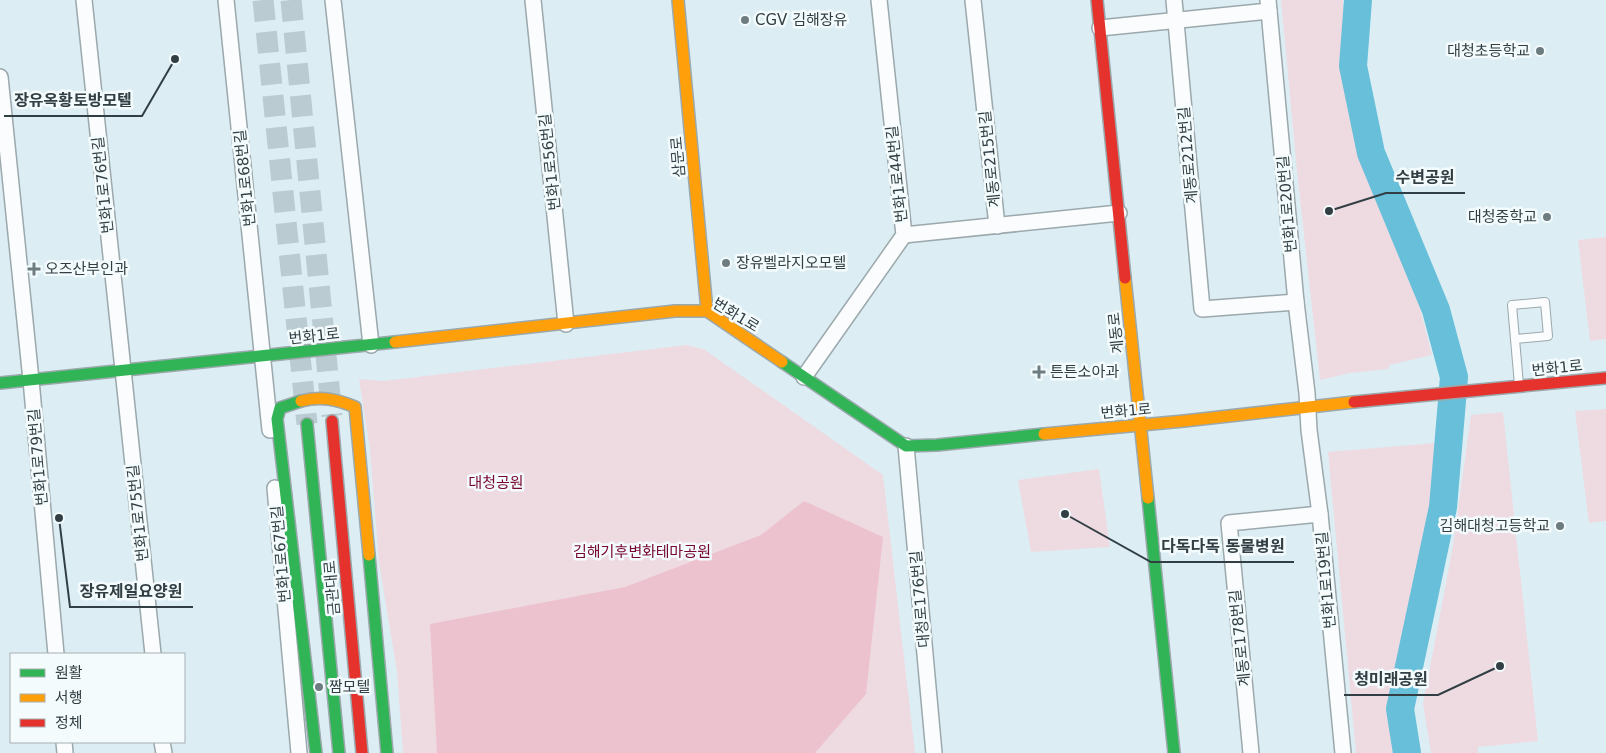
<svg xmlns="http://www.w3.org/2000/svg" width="1606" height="753" viewBox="0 0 1606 753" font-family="'DejaVu Sans','Noto Sans KR',sans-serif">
<rect width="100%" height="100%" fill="#dceef4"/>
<g fill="#eedbe2">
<path d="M 1281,0 L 1343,0 L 1345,80 L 1361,139 L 1410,270 L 1432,355 L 1389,365 L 1389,369 L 1350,373 L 1320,380 L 1297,171 Z"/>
<path d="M 1606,237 L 1606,339 L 1590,341 L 1578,240 Z"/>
<path d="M 687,345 L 705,350 L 883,475 L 915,753 L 403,753 L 397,671 L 379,563 L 370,449 L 359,379 L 383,381 Z"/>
<path d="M 1606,409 L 1606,521 L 1589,523 L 1575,411 Z"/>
<path d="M 1503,412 L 1538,741 L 1478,747 L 1478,753 L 1431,753 L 1423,704 L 1453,546 L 1471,415 Z"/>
<path d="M 1435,443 L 1432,510 L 1390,704 L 1395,753 L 1356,753 L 1328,452 Z"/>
<path d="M 1099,469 L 1110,547 L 1031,552 L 1018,480 Z"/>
</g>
<path fill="#edc2cf" d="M 804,501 L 883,537 L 866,694 L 815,753 L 437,753 L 430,624 L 625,587 L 761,535 Z"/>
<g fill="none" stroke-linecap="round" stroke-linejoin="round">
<path stroke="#68bfd9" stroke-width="28" d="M 1358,0 L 1353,66 L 1371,153 L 1436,310 L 1454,377 L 1443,507 L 1400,709 L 1407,753"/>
<g stroke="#bacbd1" stroke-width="21" stroke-dasharray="21 11" stroke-linecap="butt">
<path d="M 263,0 L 307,424"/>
<path d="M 291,0 L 332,416"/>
</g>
<g stroke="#9ba8ac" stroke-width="10">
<path id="lane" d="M 1516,339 L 1548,336 L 1545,302 L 1512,305 L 1519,385"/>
</g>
<g stroke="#9ba8ac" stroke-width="18">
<g id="street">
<path d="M 84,0 L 153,654"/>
<path d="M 226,0 L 270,430"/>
<path d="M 333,0 L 371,345"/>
<path d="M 533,0 L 566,324"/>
<path d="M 973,0 L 997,226"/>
<path d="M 1174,0 L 1202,309 L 1296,302"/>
<path d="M 1268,0 L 1296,302 L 1307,393 L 1309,430 L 1320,514 L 1343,753"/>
<path d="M 1100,28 L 1269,11"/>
<path d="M 0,77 L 31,380 L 56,654"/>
<path d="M 904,235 L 1119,213"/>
<path d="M 804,377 L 904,235 L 879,0"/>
<path d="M 906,446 L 934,753"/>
<path d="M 275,488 L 299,753"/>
<path d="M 64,742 L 65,753"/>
<path d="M 162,742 L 164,753"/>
<path d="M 1251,753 L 1229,523 L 1320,514"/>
</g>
</g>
<g stroke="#9ba8ac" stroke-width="14">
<g id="fast">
<path d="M 782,362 L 906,446 L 937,445 L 1044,434"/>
<path d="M 0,383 L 395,342"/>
<path d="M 301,401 L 280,408 L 277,419 L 316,753"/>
<path d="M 307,424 L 339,753"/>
<path d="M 1148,498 L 1174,753"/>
<path d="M 369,555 L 387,753"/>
</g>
</g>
<g stroke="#9ba8ac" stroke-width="14">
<g id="slow">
<path d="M 678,0 L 707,311"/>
<path d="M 1125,278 L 1148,498"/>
<path d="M 395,342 L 675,311 L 707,311 L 782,362"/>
<path d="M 301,401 C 321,396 336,399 355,407 L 369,555"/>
<path d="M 1044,434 L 1184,421 L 1354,402"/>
</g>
</g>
<g stroke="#9ba8ac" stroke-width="14">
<g id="jam">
<path d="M 1097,0 L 1125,278"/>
<path d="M 1354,402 L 1606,378"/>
<path d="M 332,421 L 362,753"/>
</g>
</g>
<use href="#lane" stroke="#fafcfd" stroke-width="8"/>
<use href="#street" stroke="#fafcfd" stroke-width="15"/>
<use href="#fast" stroke="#30b455" stroke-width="11"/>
<use href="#slow" stroke="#ff9f0a" stroke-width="11"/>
<use href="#jam" stroke="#e5322d" stroke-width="11"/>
</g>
<g fill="#6d7c81" stroke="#f4fbfd" stroke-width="2">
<circle cx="745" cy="20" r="5"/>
<circle cx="1540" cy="51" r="5"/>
<circle cx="1547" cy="217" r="5"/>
<circle cx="726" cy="263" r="5"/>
<path d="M31.5 261.5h5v5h5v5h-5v5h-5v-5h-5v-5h5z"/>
<path d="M1036.5 364.5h5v5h5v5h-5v5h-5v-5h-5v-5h5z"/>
<circle cx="1560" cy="526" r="5"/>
<circle cx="319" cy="687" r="5"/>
</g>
<g text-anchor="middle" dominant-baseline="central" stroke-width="5" stroke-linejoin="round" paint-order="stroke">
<g font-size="15" fill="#313e43" stroke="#f4fbfd" text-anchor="start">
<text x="755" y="20">CGV 김해장유</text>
<text x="1530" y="51" text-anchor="end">대청초등학교</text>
<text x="1537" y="217" text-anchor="end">대청중학교</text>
<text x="736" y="263">장유벨라지오모텔</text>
<text x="45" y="269">오즈산부인과</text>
<text x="1050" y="372">튼튼소아과</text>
<text x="1550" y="526" text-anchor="end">김해대청고등학교</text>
<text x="329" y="687">짬모텔</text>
</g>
<g font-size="15" fill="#313e43" stroke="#f4fbfd">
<text transform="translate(1188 155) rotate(-95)">계동로212번길</text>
<text transform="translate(678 157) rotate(-95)">삼문로</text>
<text transform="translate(990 159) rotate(-96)">계동로215번길</text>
<text transform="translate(550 162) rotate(-96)">번화1로56번길</text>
<text transform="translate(897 174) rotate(-96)">번화1로44번길</text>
<text transform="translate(245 178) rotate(-96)">번화1로68번길</text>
<text transform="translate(103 185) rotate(-96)">번화1로76번길</text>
<text transform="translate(1287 204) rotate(-95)">번화1로20번길</text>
<text transform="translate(736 315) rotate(31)">번화1로</text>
<text transform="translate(1116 333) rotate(-96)">계동로</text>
<text transform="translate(314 336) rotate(-6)">번화1로</text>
<text transform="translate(1557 368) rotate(-6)">번화1로</text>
<text transform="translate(1126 411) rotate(-5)">번화1로</text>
<text transform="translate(38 457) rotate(-95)">번화1로79번길</text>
<text transform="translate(138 513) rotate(-96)">번화1로75번길</text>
<text transform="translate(281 554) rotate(-95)">번화1로67번길</text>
<text transform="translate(1326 580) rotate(-95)">번화1로19번길</text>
<text transform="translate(332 588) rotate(-95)">금관대로</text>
<text transform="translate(920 599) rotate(-95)">대청로176번길</text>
<text transform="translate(1240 638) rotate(-96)">계동로178번길</text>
</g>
<g font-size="15" fill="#770632" stroke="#f4fbfd">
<text x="496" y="483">대청공원</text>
<text x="642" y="552">김해기후변화테마공원</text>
</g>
</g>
<path fill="none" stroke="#313e43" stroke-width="2" d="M175 59L142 116H4M1329 211L1386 193H1465M1065 514L1151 562H1294M59 518L70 607H193M1500 666L1438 695H1344"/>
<g fill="#313e43" stroke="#f4fbfd" stroke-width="2">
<circle cx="175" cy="59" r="5"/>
<circle cx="1329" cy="211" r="5"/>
<circle cx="1065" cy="514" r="5"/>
<circle cx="59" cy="518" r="5"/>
<circle cx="1500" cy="666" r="5"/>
</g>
<g font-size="16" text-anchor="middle" font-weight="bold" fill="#313e43" stroke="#f4fbfd" stroke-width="5" stroke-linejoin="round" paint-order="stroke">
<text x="73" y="106">장유옥황토방모텔</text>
<text x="1425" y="183">수변공원</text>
<text x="1223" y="552">다독다독 동물병원</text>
<text x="131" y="597">장유제일요양원</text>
<text x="1391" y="685">청미래공원</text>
</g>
<rect x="10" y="653" width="175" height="90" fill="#f4fbfd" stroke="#a6afb3"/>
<rect x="20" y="669" width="25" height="8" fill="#30b455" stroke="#a6afb3"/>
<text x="55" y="678" font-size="15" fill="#313e43">원활</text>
<rect x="20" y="694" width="25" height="8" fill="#ff9f0a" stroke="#a6afb3"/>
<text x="55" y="703" font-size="15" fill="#313e43">서행</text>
<rect x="20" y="719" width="25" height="8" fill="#e5322d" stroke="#a6afb3"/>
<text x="55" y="728" font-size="15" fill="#313e43">정체</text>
</svg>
